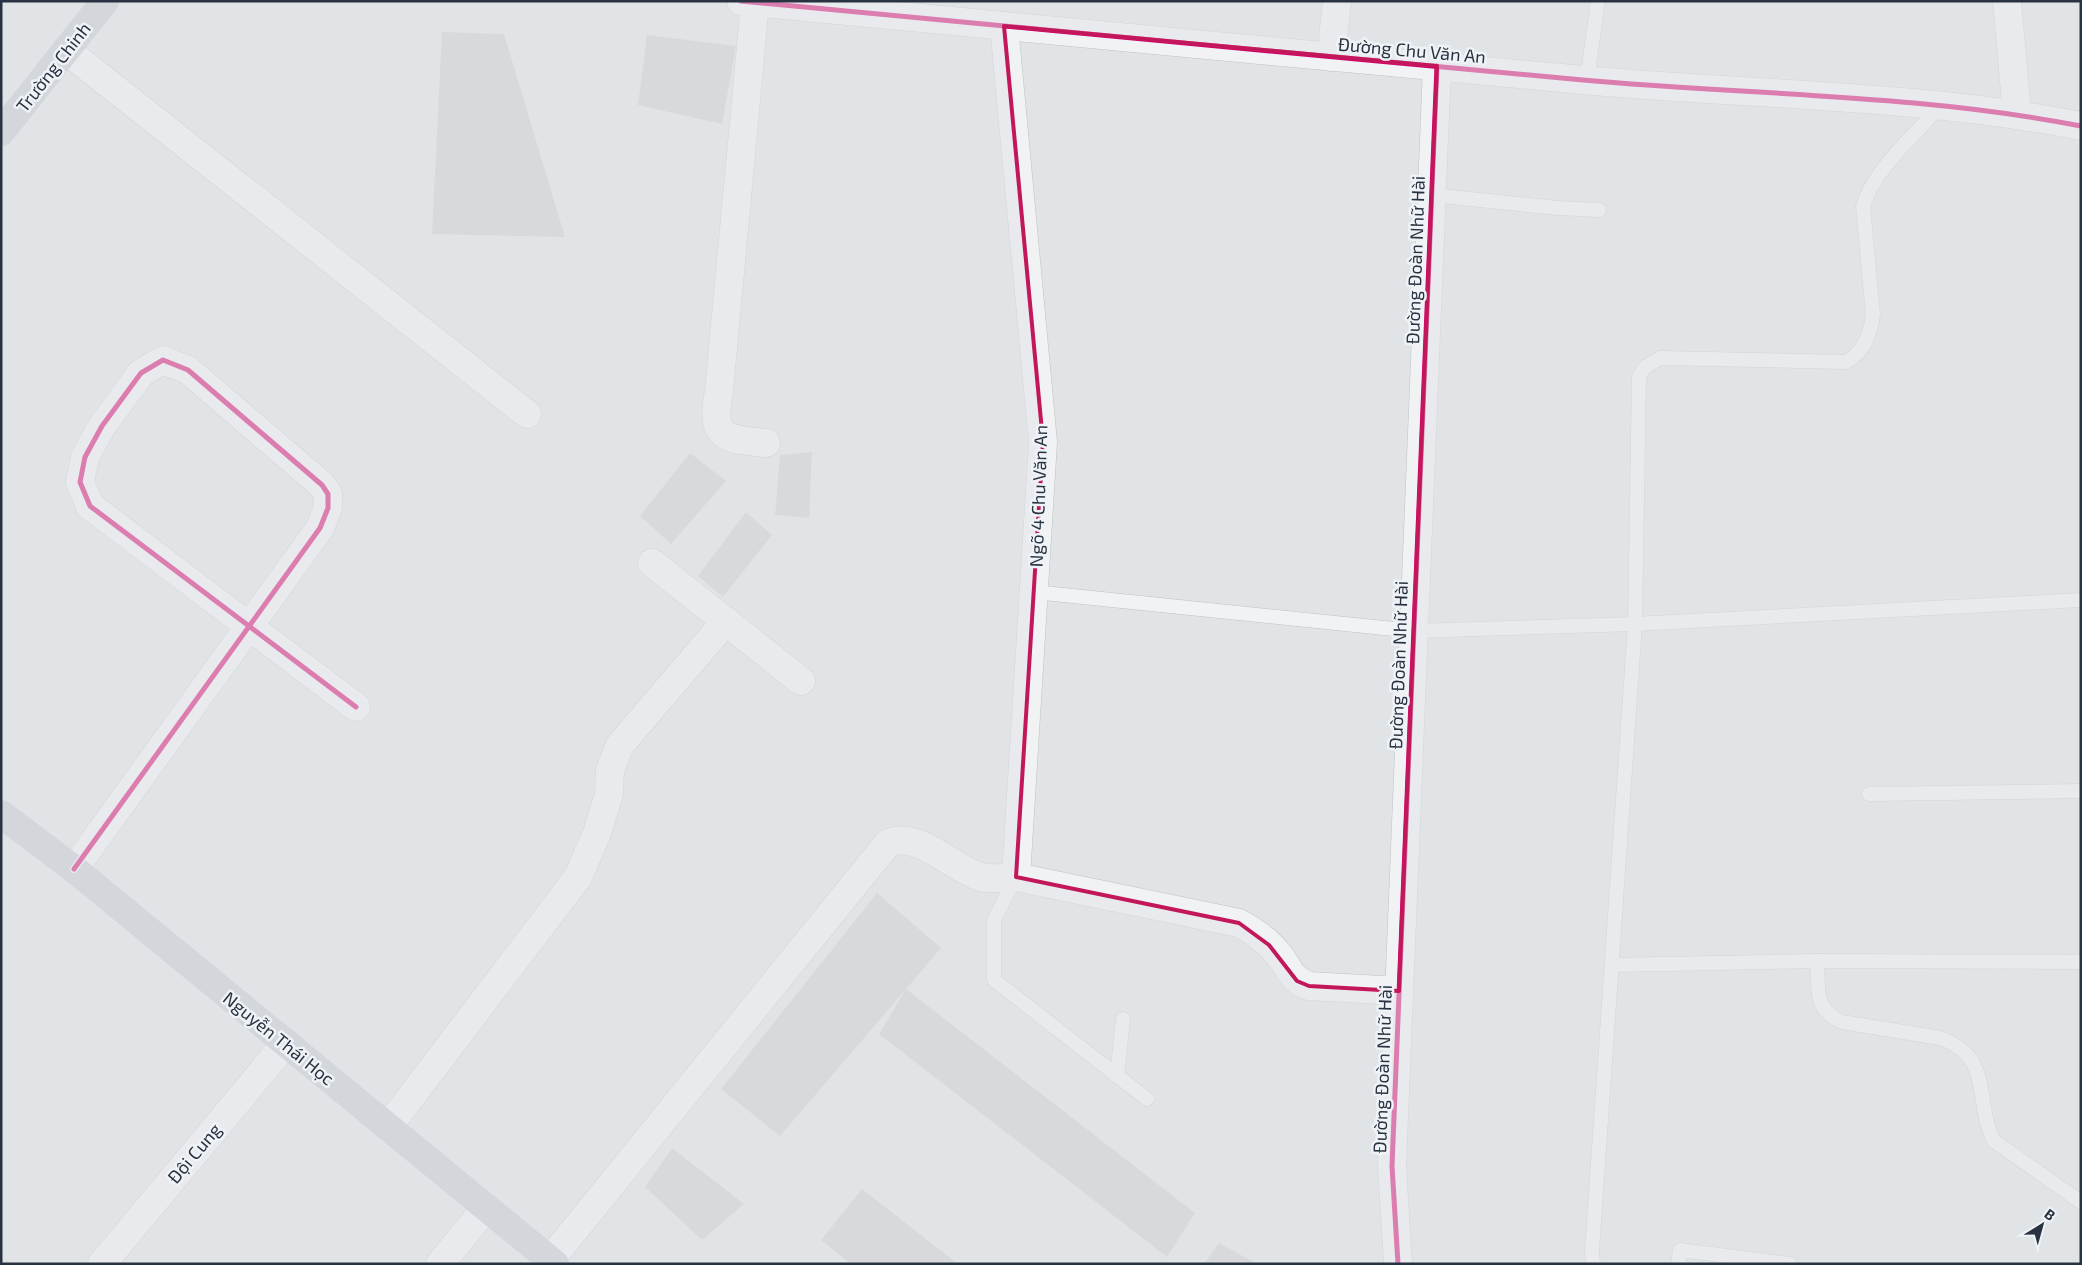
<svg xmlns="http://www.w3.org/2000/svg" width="2082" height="1265" viewBox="0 0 2082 1265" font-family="'Exo 2',sans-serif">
<rect width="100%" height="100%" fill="#e1e4e7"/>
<g fill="#cacccf">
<path d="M 442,32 L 504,34 L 565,237 L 432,234 Z"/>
<path d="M 647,35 L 736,46 L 722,124 L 638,105 Z"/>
<path d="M 812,452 L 809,518 L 775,515 L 780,455 Z"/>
<path d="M 690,453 L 726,481 L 671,544 L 640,516 Z"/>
<path d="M 746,512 L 772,535 L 723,597 L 698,576 Z"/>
<path d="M 877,893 L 941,948 L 906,989 L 1195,1213 L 1167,1257 L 879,1034 L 906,989 L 780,1136 L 721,1089 Z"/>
<path d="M 672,1148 L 744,1204 L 702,1240 L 645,1187 Z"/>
<path d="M 862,1189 L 958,1264 L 851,1264 L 821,1240 Z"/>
<path d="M 1219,1243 L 1257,1264 L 1204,1264 Z"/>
</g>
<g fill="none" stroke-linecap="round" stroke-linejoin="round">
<g stroke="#bfc2c5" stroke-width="15">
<g id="service">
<path d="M 1587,80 L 1598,1"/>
<path d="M 1431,195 L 1557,208 L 1599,210"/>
<path d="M 1034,592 L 1413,631 L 1635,624 L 2081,600"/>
<path d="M 1869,794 L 2081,791"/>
<path d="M 1016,877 L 994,920 L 994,980 L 1147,1099"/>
<path d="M 1817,961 C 1819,989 1813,1010 1842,1022 L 1940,1038 C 1995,1058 1973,1100 1994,1141 L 2081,1202"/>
<path d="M 1613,965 L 1817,961 L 2081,962"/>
<path d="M 1117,1076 L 1123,1019"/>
<path d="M 1593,1264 L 1592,1251 L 1635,624 L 1639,377 L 1645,367 L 1660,358 L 1846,362 C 1864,352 1870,335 1873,315 L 1863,206 C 1874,169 1915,135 1940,106"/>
<path d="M 1678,1264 L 1680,1250 L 1790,1264"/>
</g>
</g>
<g stroke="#bfc2c5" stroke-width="29">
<g id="minor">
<path d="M 741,1 C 1022,27 1302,55 1583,80 C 1748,95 1917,94 2081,126"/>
<path d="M 2007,1 L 2017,114"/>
<path d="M 755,3 L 719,391 C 710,439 724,439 766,443"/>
<path d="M 1004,26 L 1043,442 L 1016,877"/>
<path d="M 66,50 L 527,414"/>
<path d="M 1331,57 L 1337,1"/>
<path d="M 652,563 L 801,681"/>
<path d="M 74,869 L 320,528 L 328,508 L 328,494 L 322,485 L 188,370 L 163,360 L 141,373 L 102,426 L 85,457 L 80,482 L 90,506 L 356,707"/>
<path d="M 388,1127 L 578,877 L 597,833 L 609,794 L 610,770 L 620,745 L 726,621"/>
<path d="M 550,1260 L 888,843 C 920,830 952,869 981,877 C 991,880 1005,877 1016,877 L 1239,923 C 1254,931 1268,941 1279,955 C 1291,970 1289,978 1309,986 L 1399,991"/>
<path d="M 102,1264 L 286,1043"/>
<path d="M 440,1264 L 486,1208"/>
<path d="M 1398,1264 L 1392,1166 L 1437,66"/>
</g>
</g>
<use href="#service" stroke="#f1f2f3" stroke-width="14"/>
<use href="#minor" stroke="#f1f2f3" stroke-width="28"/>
<g stroke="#c2c5c9" stroke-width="28">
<path d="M 1,132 L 105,1"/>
<path d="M 1,814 L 74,869 L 555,1264"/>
</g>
<g stroke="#eff2f6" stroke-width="8">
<g id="cycleway">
<path d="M 741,1 C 1022,27 1302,55 1583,80 C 1748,95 1917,94 2081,126"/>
<path d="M 74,869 L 320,528 L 328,508 L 328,494 L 322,485 L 188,370 L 163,360 L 141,373 L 102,426 L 85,457 L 80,482 L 90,506 L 356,707"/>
<path d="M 1398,1264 L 1392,1166 L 1437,66"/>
</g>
</g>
<use href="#cycleway" stroke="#d6006c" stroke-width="5"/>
</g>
<path d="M0 0H2082V1265H0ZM 1004,26 L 1437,66 L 1399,991 L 1309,986 L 1297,981 L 1269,945 L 1239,923 L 1016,877 L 1043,442 Z" fill="#e1e4e7" fill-opacity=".55" fill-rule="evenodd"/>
<path fill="none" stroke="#c2185b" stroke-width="4" stroke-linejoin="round" d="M 1004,26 L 1437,66 L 1399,991 L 1309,986 L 1297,981 L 1269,945 L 1239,923 L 1016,877 L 1043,442 Z"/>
<g text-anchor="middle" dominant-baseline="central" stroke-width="5" stroke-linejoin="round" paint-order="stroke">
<g font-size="18" fill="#283240" stroke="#eff2f6">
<text transform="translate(1412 50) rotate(5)">Đường Chu Văn An</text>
<text transform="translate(53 67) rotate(-52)">Trường Chinh</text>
<text transform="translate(1415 260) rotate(-88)">Đường Đoàn Nhữ Hài</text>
<text transform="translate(1038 496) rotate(-88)">Ngõ 4 Chu Văn An</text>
<text transform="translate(1398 665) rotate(-88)">Đường Đoàn Nhữ Hài</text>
<text transform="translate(279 1038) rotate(39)">Nguyễn Thái Học</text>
<text transform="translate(1382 1069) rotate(-88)">Đường Đoàn Nhữ Hài</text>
<text transform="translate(194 1153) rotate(-50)">Đội Cung</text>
</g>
</g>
<rect width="2082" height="1265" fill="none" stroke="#283240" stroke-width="5"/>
<g transform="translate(2042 1225) rotate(37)" stroke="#eff2f6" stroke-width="4" paint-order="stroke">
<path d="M0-4L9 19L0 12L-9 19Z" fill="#283240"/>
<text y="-8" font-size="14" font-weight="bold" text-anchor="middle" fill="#283240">B</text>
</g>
</svg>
